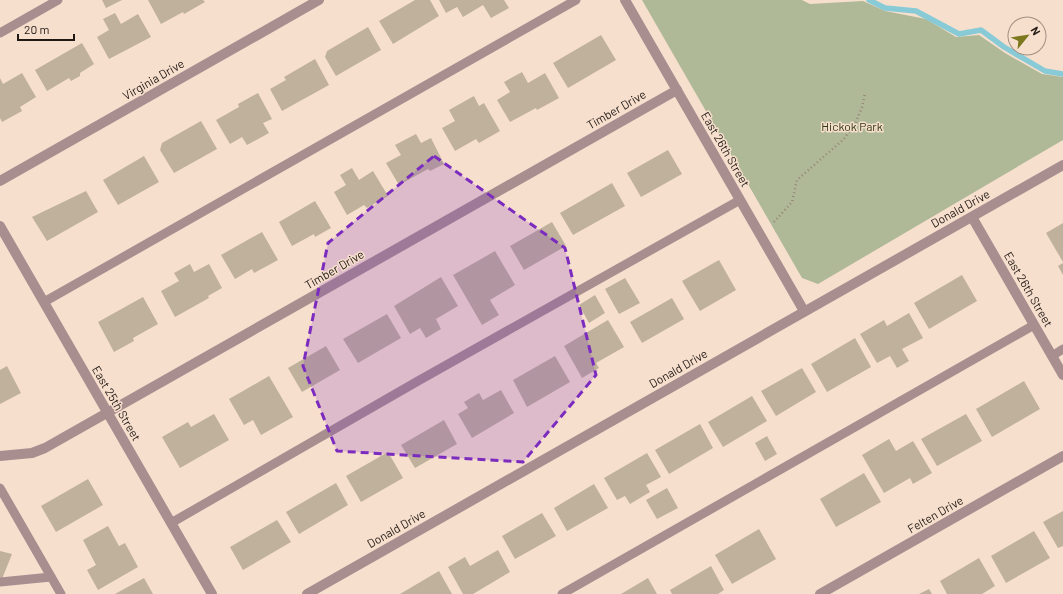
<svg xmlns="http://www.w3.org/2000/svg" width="1063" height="594" viewBox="0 0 1063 594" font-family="Barlow,sans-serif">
<rect width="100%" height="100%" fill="#f7dfce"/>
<path fill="#b0b997" d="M 642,0 L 802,0 L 810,4 L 863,1 L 885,11 L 926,19 L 956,37 L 979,35 L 1005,53 L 1042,74 L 1063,77 L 1063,140 L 818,284 L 802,278 Z"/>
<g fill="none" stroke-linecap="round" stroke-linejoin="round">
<path stroke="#88cbd7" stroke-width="5.5" d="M 869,0 L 885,8 L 916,11 L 959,34 L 981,30 L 1004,47 L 1045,71 L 1063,74"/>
</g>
<g fill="#bfb19b">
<path d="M 102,0 L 122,0 L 106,8 Z"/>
<path d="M 148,0 L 203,0 L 205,2 L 184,14 L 183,12 L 161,24 Z"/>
<path d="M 415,0 L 430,0 L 439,16 L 393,44 L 379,21 Z"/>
<path d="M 439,0 L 504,0 L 509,8 L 491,18 L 483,5 L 463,17 L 457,7 L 446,13 Z"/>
<path d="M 115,13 L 121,24 L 138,14 L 151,37 L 109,59 L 97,37 L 109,30 L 103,19 Z"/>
<path d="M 368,27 L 381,50 L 336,76 L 325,57 L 327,51 Z"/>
<path d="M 601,35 L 616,60 L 568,88 L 553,63 Z"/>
<path d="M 82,43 L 94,64 L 80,73 L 80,76 L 71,81 L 69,78 L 47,91 L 35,70 Z"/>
<path d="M 315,59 L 329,85 L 282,111 L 270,89 L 286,80 L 284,77 Z"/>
<path d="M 522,72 L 528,83 L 545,73 L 559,98 L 537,110 L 536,108 L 510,122 L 497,100 L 510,92 L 504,82 Z"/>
<path d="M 22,73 L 36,97 L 20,107 L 22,111 L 2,122 L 0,118 L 0,78 L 3,84 Z"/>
<path d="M 258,93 L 272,119 L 263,123 L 269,133 L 247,145 L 242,137 L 230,144 L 216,120 L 239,107 L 238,104 Z"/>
<path d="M 474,96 L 479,106 L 484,103 L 500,131 L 479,143 L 476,139 L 455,151 L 442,128 L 455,121 L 449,110 Z"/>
<path d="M 201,121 L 217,149 L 174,173 L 160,150 L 162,143 Z"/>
<path d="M 416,134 L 421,143 L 431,138 L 444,164 L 430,171 L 428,169 L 399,185 L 386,163 L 401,155 L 395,145 Z"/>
<path d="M 668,150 L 682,174 L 641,197 L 627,173 Z"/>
<path d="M 144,156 L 159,182 L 118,205 L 103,180 Z"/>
<path d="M 352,168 L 359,180 L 373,171 L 388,196 L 367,208 L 364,205 L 347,215 L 334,192 L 346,185 L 340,175 Z"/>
<path d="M 612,183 L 625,206 L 573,235 L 560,213 Z"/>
<path d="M 86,191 L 98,212 L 47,241 L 32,217 Z"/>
<path d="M 315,201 L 331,228 L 315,237 L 314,234 L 292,246 L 279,222 Z"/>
<path d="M 552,222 L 566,246 L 524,270 L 510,246 Z"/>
<path d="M 1063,223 L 1063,262 L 1046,233 Z"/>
<path d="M 262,232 L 278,260 L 254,273 L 252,269 L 235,279 L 221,255 Z"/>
<path d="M 495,251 L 515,285 L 490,300 L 499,315 L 482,325 L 453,275 Z"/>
<path d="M 719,260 L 736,290 L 700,311 L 682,281 Z"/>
<path d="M 1063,263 L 1063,275 L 1058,266 Z"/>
<path d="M 190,264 L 194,272 L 209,264 L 222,288 L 208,296 L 209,298 L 175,317 L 161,291 L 179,281 L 174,273 Z"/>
<path d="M 962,275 L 977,301 L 929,329 L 914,303 Z"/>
<path d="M 441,277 L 458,306 L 436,319 L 441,329 L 426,338 L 420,328 L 410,334 L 394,306 Z"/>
<path d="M 625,278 L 640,303 L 619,314 L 605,289 Z"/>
<path d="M 595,295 L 605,313 L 589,323 L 579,305 Z"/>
<path d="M 143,297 L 158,324 L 133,338 L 134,341 L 114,352 L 98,322 Z"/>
<path d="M 672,298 L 684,319 L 642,343 L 630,322 Z"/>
<path d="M 909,313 L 923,338 L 902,349 L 909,361 L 897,368 L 890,356 L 877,363 L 860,334 L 884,320 L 887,326 Z"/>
<path d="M 387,314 L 401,338 L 358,363 L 343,339 Z"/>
<path d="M 608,320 L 624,347 L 596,363 L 599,368 L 582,378 L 564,346 Z"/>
<path d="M 855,338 L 871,367 L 827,392 L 811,364 Z"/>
<path d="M 326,346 L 340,370 L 302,392 L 288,368 Z"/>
<path d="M 555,356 L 570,382 L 527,407 L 513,380 Z"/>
<path d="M 7,366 L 21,393 L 0,404 L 0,370 Z"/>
<path d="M 802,368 L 816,392 L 776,416 L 761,391 Z"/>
<path d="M 269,376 L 293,417 L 261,435 L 253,420 L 244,425 L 229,399 Z"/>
<path d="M 1024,381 L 1040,409 L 992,437 L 976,409 Z"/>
<path d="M 501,390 L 514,413 L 472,438 L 458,414 L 468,408 L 464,402 L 479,393 L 483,400 Z"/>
<path d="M 752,396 L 767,421 L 723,447 L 708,422 Z"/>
<path d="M 214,414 L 229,440 L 180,468 L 162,437 L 188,422 L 191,427 Z"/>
<path d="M 966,414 L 982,441 L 937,466 L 921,439 Z"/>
<path d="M 444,420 L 457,444 L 415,468 L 401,445 Z"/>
<path d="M 700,424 L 713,448 L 669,474 L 655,450 Z"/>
<path d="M 767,436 L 777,454 L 765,461 L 755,443 Z"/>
<path d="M 889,439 L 896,451 L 913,441 L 932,473 L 913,484 L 910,478 L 884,493 L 862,455 Z"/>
<path d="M 388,452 L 403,478 L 361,502 L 346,476 Z"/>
<path d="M 647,453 L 661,477 L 646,485 L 650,492 L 630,504 L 625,496 L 617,500 L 604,478 Z"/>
<path d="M 864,473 L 881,502 L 836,527 L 820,499 Z"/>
<path d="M 88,479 L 103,505 L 56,532 L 41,506 Z"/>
<path d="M 336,483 L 348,505 L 299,534 L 286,512 Z"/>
<path d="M 594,484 L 608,508 L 567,531 L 554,508 Z"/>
<path d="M 667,488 L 678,508 L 657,519 L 646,500 Z"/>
<path d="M 1063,511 L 1063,546 L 1058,548 L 1043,522 Z"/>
<path d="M 542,513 L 556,536 L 515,559 L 502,536 Z"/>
<path d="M 277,520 L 291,542 L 243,570 L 230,547 Z"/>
<path d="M 108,526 L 119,546 L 125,543 L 138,567 L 98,590 L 87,570 L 96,565 L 83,540 Z"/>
<path d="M 759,529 L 776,559 L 732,584 L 715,555 Z"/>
<path d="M 1034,531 L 1050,558 L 1006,583 L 991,556 Z"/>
<path d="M 498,550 L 510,572 L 473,594 L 463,594 L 448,567 L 465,557 L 470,566 Z"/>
<path d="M 0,551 L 12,554 L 2,579 L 0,579 Z"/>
<path d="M 979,558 L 995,586 L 982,594 L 947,594 L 940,581 Z"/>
<path d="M 711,566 L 724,590 L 718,594 L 672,594 L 670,590 Z"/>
<path d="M 439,571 L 452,594 L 400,594 Z"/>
<path d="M 144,578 L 153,594 L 115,594 Z"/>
<path d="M 648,578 L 657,594 L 621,594 Z"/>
<path d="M 929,589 L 932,594 L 919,594 Z"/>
</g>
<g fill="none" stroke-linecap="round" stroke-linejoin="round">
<path stroke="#948478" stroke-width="2.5" stroke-dasharray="1 3" stroke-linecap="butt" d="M 774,222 L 792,202 L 797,180 L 844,139 L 856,122 L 862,107 L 865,93"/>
<g stroke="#a88e8f" stroke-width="9">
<path d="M 0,33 L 58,0"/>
<path d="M 44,302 L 576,0"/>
<path d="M 1052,356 L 1063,349"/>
<path d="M 0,488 L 61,594"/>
<path d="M 171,523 L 418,381 L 740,200"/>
<path d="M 0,582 L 51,577"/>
<path d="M 562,594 L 1034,325"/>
</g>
<g stroke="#a88e8f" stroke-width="10">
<path d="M 625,0 L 804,311"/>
<path d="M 0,181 L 319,0"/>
<path d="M 972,217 L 1063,375"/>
<path d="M 0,226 L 212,594"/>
<path d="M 0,456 L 32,453 L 45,448 L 677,90"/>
<path d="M 307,594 L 1063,165"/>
<path d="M 820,594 L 1063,456"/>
</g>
</g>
<path fill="#7b2cbf" fill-opacity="0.2" stroke="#7b2cbf" stroke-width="3" stroke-dasharray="8 5" stroke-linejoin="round" d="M 434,156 L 565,248 L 596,375 L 523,462 L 337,451 L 303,366 L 328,243 Z"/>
<g text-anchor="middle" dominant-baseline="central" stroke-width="3" stroke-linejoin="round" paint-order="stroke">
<g font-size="12" fill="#211913" stroke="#f7dfce">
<text transform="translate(153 79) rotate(-30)">Virginia Drive</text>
<text transform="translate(616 109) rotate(-30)">Timber Drive</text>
<text transform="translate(726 149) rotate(60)">East 26th Street</text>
<text transform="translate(960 208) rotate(-29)">Donald Drive</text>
<text transform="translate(334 269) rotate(-30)">Timber Drive</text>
<text transform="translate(1029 289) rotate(60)">East 26th Street</text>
<text transform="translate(678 368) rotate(-30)">Donald Drive</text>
<text transform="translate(117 403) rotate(60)">East 25th Street</text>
<text transform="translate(935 514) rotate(-30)">Felten Drive</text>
<text transform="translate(396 528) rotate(-30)">Donald Drive</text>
</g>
<g font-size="12" fill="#2e350e" stroke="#f7dfce">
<text x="852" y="126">Hickok Park</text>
</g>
</g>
<g transform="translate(1027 36) rotate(60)"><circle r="19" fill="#f7dfce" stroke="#a19083"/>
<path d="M0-3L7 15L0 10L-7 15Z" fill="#7b781e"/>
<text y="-6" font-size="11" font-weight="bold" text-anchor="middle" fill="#211913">N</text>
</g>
<path d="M18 34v6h56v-6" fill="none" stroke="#211913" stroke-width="2"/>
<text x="24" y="34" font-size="12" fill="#211913" stroke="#f7dfce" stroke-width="3" paint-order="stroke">20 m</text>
</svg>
